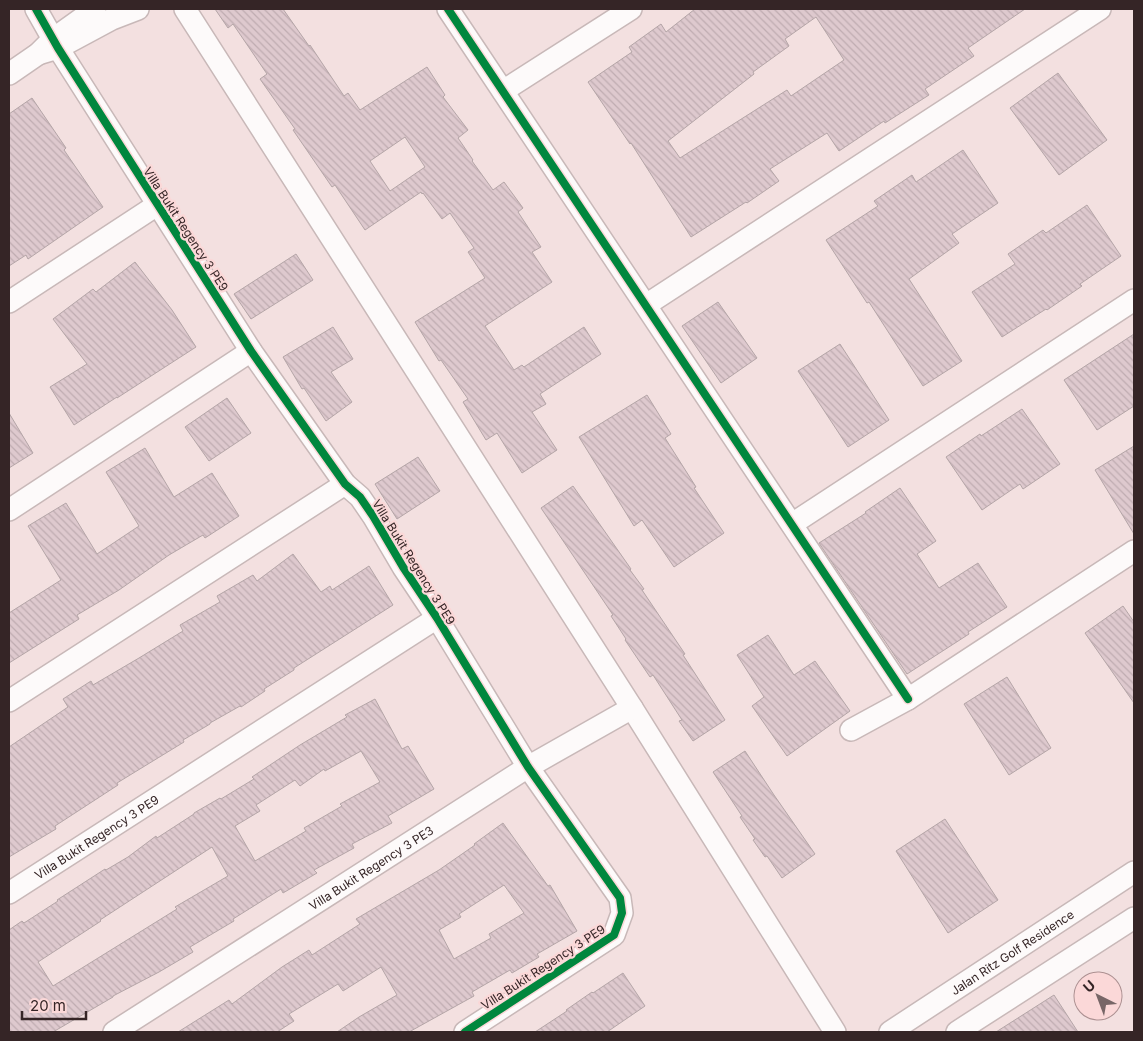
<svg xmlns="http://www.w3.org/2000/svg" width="1143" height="1041" viewBox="0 0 1143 1041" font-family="Inter,sans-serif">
<defs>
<pattern id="building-back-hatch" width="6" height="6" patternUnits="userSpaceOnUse" patternTransform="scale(1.25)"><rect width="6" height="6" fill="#dec9ce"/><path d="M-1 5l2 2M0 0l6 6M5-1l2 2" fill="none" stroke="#bfacb1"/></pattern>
</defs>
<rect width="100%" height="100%" fill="#f3e0e0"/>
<g fill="url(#building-back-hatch)" stroke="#b4a5a7" fill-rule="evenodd">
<path d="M 215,9 L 283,9 L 309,46 L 310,45 L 344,96 L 348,93 L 360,110 L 427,67 L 445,95 L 443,97 L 468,130 L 458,138 L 473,160 L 472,161 L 493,190 L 504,182 L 523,208 L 518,212 L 541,247 L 532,252 L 552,282 L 485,326 L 514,370 L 522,365 L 524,367 L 584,327 L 601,354 L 540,394 L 546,404 L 532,412 L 557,450 L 522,473 L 497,433 L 486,440 L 463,402 L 468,399 L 441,360 L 439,361 L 415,322 L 485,278 L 468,252 L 474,248 L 450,213 L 442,219 L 423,193 L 422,194 L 421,192 L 365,230 L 335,185 L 332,187 L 293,130 L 295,129 L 260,79 L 267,74 L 233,24 L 228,28 ZM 405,137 L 425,167 L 390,191 L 370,161 Z"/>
<path d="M 695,9 L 1025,9 L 968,48 L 974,56 L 925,89 L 929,95 L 885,123 L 884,121 L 839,151 L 827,133 L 770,169 L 779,181 L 747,203 L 746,202 L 691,237 L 631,143 L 630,144 L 588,82 L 632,52 L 629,47 L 661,24 L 666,32 ZM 816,17 L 844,60 L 791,96 L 787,90 L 680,158 L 668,141 L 754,74 L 753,72 L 789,46 L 785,39 Z"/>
<path d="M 1058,73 L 1107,140 L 1059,175 L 1010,108 Z"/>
<path d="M 32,98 L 66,148 L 64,150 L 103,207 L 28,259 L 26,255 L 9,266 L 9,114 Z"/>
<path d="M 963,150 L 998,203 L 952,234 L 959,243 L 909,279 L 962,361 L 923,386 L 869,302 L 867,303 L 826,240 L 878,206 L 874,201 L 912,175 L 916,182 Z"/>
<path d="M 1087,205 L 1121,256 L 1080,284 L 1082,286 L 1047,310 L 1046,309 L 1002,337 L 972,292 L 1015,264 L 1008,254 L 1043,230 L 1046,233 Z"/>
<path d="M 296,254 L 313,280 L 251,319 L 234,294 Z"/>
<path d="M 135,262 L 172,310 L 196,347 L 117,398 L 117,397 L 74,425 L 50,387 L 87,364 L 53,319 L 93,289 L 96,292 Z"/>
<path d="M 718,302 L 757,358 L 721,383 L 682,326 Z"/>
<path d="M 333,327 L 353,359 L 331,372 L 352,402 L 326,421 L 304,388 L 302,389 L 283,357 Z"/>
<path d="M 1134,334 L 1134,406 L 1097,430 L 1064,380 Z"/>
<path d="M 840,344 L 889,420 L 848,447 L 798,371 Z"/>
<path d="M 647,395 L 671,434 L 665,438 L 696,487 L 694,488 L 724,533 L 674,567 L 642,520 L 634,526 L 579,437 Z"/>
<path d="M 227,398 L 251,433 L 209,461 L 185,427 Z"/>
<path d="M 1022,409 L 1060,464 L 1023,489 L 1020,484 L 982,510 L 946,457 L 980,434 L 981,436 Z"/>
<path d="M 9,413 L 33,453 L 9,468 Z"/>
<path d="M 1134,446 L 1134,534 L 1095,470 Z"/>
<path d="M 145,448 L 174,497 L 212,473 L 239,516 L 205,538 L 203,535 L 169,555 L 119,590 L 77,615 L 79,619 L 9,663 L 9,613 L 61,580 L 28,526 L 66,503 L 97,554 L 139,526 L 106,472 Z"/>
<path d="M 418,457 L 440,491 L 397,519 L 375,484 Z"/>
<path d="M 573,486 L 631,569 L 630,570 L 644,589 L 642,590 L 685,654 L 683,655 L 725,720 L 693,741 L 679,721 L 682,720 L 653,675 L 650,677 L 625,640 L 626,639 L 611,616 L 613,615 L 541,508 Z"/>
<path d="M 900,488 L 936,541 L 917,554 L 939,588 L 978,563 L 1007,607 L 968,632 L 969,634 L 907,674 L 819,543 L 866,513 L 865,512 Z"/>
<path d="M 293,554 L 321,592 L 330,586 L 332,590 L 369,566 L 393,605 L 294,668 L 294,670 L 264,689 L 265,691 L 241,707 L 240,706 L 210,723 L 210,724 L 183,740 L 184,742 L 117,783 L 118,785 L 55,826 L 56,829 L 9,857 L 9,747 L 68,707 L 63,699 L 91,681 L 93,685 L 139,658 L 183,631 L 180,625 L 220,602 L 217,596 L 253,575 L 257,581 Z"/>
<path d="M 1123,606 L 1134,622 L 1134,703 L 1085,633 Z"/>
<path d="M 768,635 L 794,675 L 815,661 L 850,711 L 787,756 L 752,706 L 764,697 L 737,655 Z"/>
<path d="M 1007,677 L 1051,748 L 1009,775 L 964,704 Z"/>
<path d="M 375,699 L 402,749 L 408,746 L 434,789 L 388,816 L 392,823 L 352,844 L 354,848 L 314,870 L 317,873 L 283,893 L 281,889 L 233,919 L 234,921 L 190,947 L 193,952 L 159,972 L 113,996 L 113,997 L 53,1032 L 9,1032 L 9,930 L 22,921 L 24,923 L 58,901 L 57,900 L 105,869 L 106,870 L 128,857 L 156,836 L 157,838 L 194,814 L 194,813 L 220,798 L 221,799 L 254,779 L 252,777 L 300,745 L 347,717 L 345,715 ZM 361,751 L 380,782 L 340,804 L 342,806 L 304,828 L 306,831 L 255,861 L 235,826 L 260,811 L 256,805 L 295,780 L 300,786 L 324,769 L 325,771 ZM 212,847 L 228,876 L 175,907 L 177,909 L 53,986 L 38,962 L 101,921 L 100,920 Z"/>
<path d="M 745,751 L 774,795 L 815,854 L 782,878 L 767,856 L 765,857 L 753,840 L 755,839 L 740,817 L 742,816 L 713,772 Z"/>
<path d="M 945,819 L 998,900 L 948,933 L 896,851 Z"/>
<path d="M 503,823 L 548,886 L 550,885 L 577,931 L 537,954 L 539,957 L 512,973 L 510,970 L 472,992 L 474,996 L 409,1032 L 337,1032 L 359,1017 L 397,995 L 381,967 L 343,991 L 338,984 L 289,1014 L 294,1021 L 277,1032 L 178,1032 L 229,1000 L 232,1004 L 282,967 L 309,950 L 312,955 L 360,924 L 356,919 L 439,870 L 475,845 L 474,844 ZM 504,885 L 524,913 L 489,934 L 491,938 L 454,959 L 439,930 L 461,917 L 459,914 Z"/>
<path d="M 623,973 L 645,1006 L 607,1032 L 535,1032 L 567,1011 L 566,1010 L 592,992 L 593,993 Z"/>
<path d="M 1054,995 L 1078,1032 L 996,1032 Z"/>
</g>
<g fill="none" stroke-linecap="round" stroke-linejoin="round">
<g stroke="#c8b8b8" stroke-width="24">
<g id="street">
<path d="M 36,9 L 58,48 L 251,351 L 345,484 L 360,497 L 373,516 L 403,567 L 437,618 L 528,767 L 620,898 L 622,913 L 614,935 L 465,1032"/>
<path d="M 185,9 L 632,708 L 835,1032"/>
<path d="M 448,9 L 908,699"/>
<path d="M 38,54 L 58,48 L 112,19 L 138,9"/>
<path d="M 9,74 L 38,54 L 53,39 L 95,9"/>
<path d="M 503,91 L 631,9"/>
<path d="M 9,302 L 157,205"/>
<path d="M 646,305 L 1100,9"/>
<path d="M 9,510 L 251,351"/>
<path d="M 792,524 L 1134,300"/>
<path d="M 9,701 L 345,484"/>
<path d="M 851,730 L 908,699 L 1134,551"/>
<path id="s1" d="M 9,893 L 437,618"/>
<path id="s2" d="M 114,1032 L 528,767 L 632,708"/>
<path id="s3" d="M 890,1032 L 1134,872"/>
<path d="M 957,1032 L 1134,918"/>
</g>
</g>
<use href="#street" stroke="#fdfafa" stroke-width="21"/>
<g stroke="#fbd8d8" stroke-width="11">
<g id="cycleway">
<path d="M 36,9 L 58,48 L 251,351 L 345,484 L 360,497 L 373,516 L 403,567 L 437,618 L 528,767 L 620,898 L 622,913 L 614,935 L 465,1032"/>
<path d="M 448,9 L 908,699"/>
</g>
</g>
<use href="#cycleway" stroke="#00873e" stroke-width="8"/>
</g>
<g text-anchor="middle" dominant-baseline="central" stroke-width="4.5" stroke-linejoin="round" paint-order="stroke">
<g font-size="12" fill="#352526" stroke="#fbd8d8">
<text transform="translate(186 229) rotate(57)">Villa Bukit Regency 3 PE9</text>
<text transform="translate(414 562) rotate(58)">Villa Bukit Regency 3 PE9</text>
<text stroke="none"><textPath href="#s1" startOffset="104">Villa Bukit Regency 3 PE9</textPath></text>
<text stroke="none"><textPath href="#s2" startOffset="305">Villa Bukit Regency 3 PE3</textPath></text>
<text stroke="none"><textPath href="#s3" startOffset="146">Jalan Ritz Golf Residence</textPath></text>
<text transform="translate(543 967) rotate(-33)">Villa Bukit Regency 3 PE9</text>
</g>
</g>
<rect width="1143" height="1041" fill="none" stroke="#352526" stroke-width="20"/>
<g transform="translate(1098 996) rotate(318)"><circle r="24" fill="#fbd8d8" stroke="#ac9091"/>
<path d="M0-4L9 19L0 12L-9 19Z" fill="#786667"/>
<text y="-8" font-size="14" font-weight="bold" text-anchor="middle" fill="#352526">U</text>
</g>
<path d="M22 1011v8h64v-8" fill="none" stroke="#352526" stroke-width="2.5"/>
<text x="30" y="1011" font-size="15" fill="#352526" stroke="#fbd8d8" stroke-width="4" paint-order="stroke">20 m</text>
</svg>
